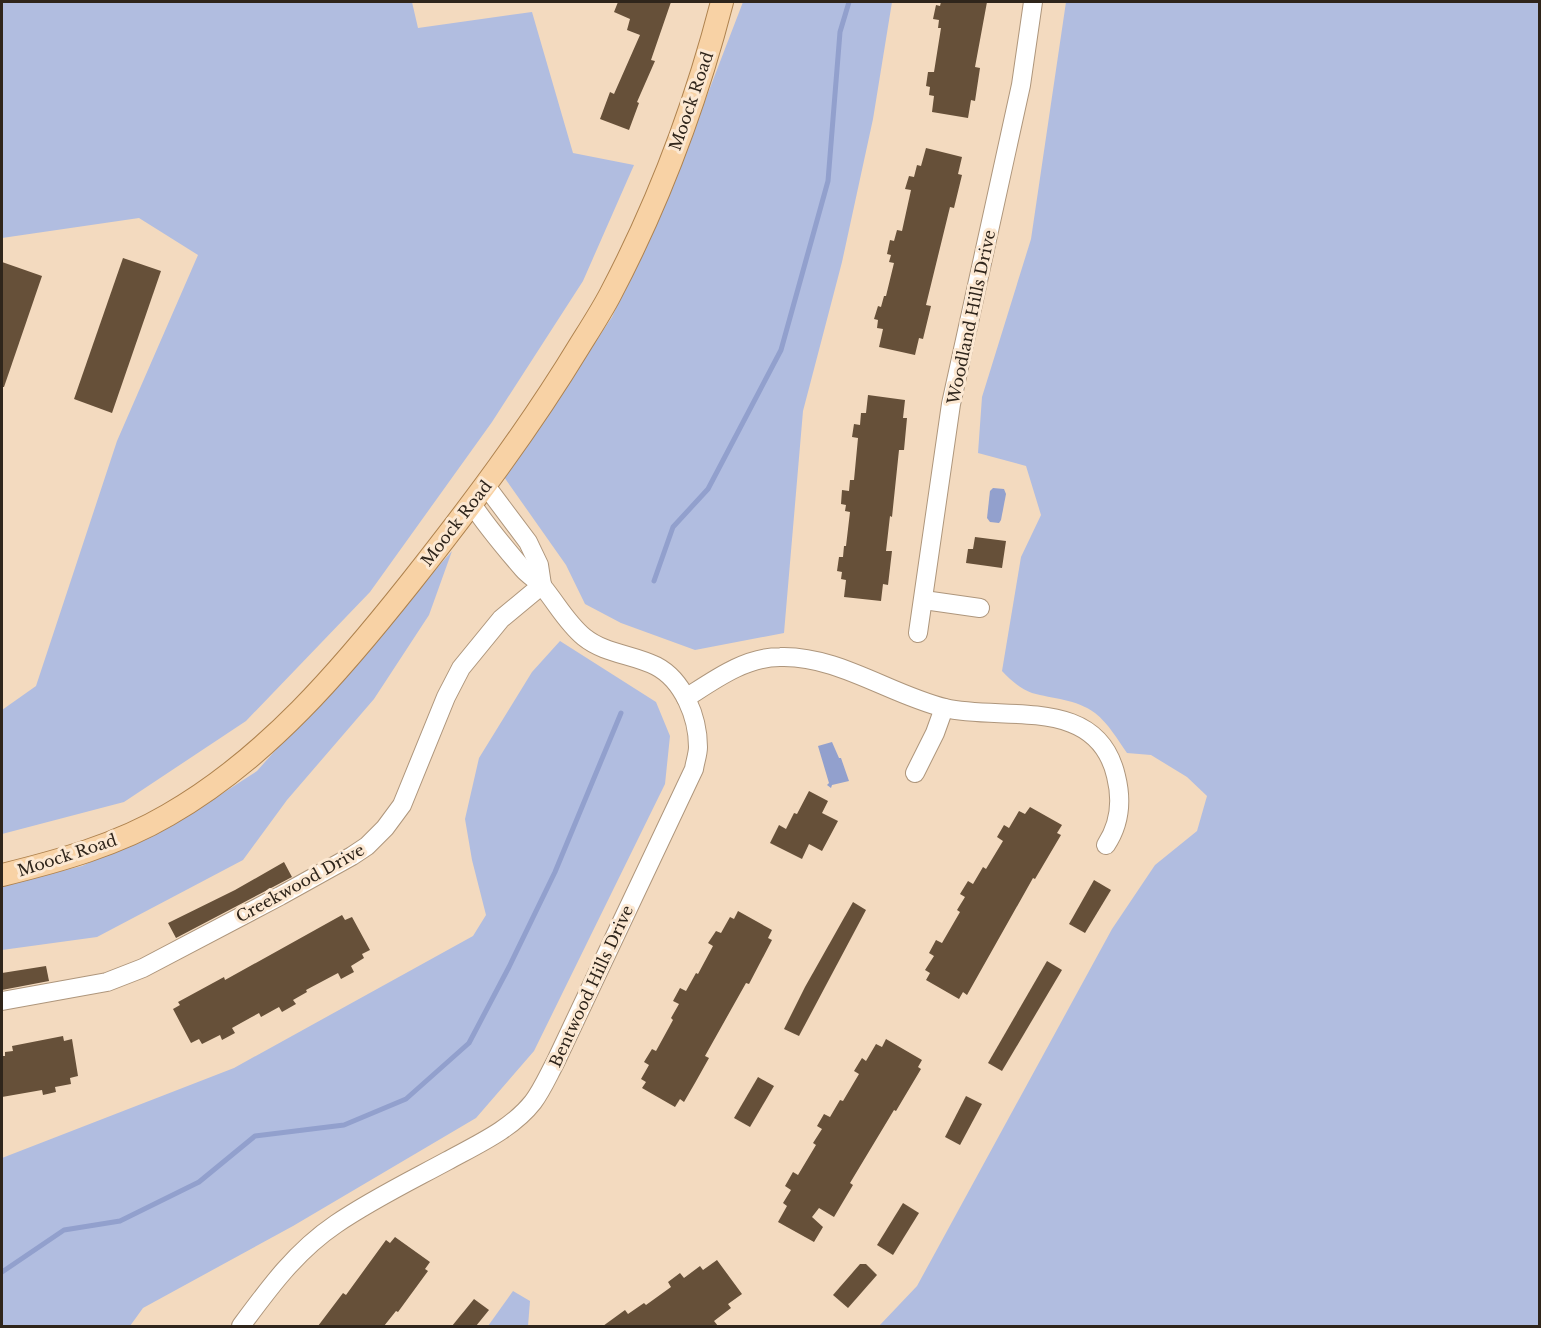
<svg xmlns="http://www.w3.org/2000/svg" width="1541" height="1328" viewBox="0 0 1541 1328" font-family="'Libre Baskerville',serif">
<rect width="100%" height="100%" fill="#f3dabf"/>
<g fill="#b1bde0">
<path d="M 2,2 L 412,2 L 418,28 L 532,12 L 573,153 L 634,165 L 583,281 L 492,422 L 370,592 L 246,721 L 124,802 L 2,834 L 2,710 L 36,686 L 117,441 L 198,255 L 139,218 L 2,238 Z"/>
<path d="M 743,2 L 892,2 L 873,119 L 842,262 L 803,411 L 784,633 L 695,650 L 621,623 L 585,604 L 566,565 L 504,477 L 612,317 L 668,197 Z"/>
<path d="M 1066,2 L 1539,2 L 1539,1326 L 879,1326 L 917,1286 L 1112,929 L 1155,865 L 1197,831 L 1207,796 L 1187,777 L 1151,755 L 1127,753 C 1118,740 1108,723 1095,713 C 1076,699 1053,699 1032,693 C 1021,689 1010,680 1002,671 L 1021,557 L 1041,515 L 1026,466 L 978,453 L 982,397 L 1031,239 Z"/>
<path d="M 452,551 L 429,615 L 374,699 L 287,800 L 243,860 L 97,937 L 2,950 L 2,886 L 82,866 L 186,817 L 257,771 Z"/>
<path d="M 560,641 L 656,702 L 670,736 L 665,784 L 534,1051 L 476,1118 L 293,1226 L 143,1308 L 130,1326 L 2,1326 L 2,1158 L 234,1068 L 473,936 L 486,915 L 472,860 L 465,819 L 479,758 L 532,672 Z"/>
<path d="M 513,1291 L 530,1301 L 528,1326 L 488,1326 Z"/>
</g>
<g fill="#92a0cd">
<path d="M 993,488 L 1004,489 L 1006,494 L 1001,520 L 999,523 L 990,522 L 987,518 L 990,491 Z"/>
<path d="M 832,742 L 839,758 L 841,758 L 849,781 L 832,785 L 831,788 L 827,785 L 829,783 L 818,746 Z"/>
</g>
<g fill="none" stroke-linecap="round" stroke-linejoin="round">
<g stroke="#92a0cd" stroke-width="5">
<path d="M 654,581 L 673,527 L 708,489 L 781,350 L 828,181 L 840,32 L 849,2"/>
<path d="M 2,1272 L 64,1230 L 120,1221 L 199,1182 L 255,1136 L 344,1125 L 406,1099 L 469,1043 L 509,967 L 555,872 L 621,713"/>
</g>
</g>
<g fill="#665039">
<path d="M 618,2 L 671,2 L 651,60 L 655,61 L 637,102 L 639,103 L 629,130 L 600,119 L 610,92 L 614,94 L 640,35 L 627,30 L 630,19 L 614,12 Z"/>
<path d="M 941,2 L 987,2 L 975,67 L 980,68 L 975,101 L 971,100 L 968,118 L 932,112 L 934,96 L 929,95 L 930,87 L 926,86 L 928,72 L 934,72 L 941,28 L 938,28 L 939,20 L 933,19 L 936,5 L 940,6 Z"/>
<path d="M 926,148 L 962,157 L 958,174 L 962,175 L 954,208 L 950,207 L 926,305 L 931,306 L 923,339 L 919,338 L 915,355 L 879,347 L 883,329 L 877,328 L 878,320 L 874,319 L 878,306 L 881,307 L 884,296 L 886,296 L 894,263 L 889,262 L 891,255 L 887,254 L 890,240 L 894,241 L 897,230 L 902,231 L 911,190 L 905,189 L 909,176 L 914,177 L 917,165 L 921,166 Z"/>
<path d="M 123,258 L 161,271 L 112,413 L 74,399 Z"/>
<path d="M 2,262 L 42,276 L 4,387 L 2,387 Z"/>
<path d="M 868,395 L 905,400 L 903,418 L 907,418 L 904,450 L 899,450 L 892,517 L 890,516 L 886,551 L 892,551 L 888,585 L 883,584 L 881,601 L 844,597 L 846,580 L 841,579 L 842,572 L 837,571 L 839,557 L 843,557 L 844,546 L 846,546 L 850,512 L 845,511 L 846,505 L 841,504 L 842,490 L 849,491 L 850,480 L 854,480 L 858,438 L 852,437 L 854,424 L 860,425 L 861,413 L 866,413 Z"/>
<path d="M 975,537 L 1006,541 L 1002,568 L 966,563 L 968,549 L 973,549 Z"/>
<path d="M 809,791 L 828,801 L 822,813 L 838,821 L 822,851 L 809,844 L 802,859 L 770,843 L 779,825 L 786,829 L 794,813 L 797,814 Z"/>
<path d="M 1030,807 L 1062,825 L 1057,833 L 1061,835 L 1035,879 L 1033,878 L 967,995 L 963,992 L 959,999 L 926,980 L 930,973 L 925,970 L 934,956 L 929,953 L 936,940 L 942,943 L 960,912 L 957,910 L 965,897 L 960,894 L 968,881 L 973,884 L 983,867 L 986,869 L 1003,841 L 997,837 L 1004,825 L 1009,828 L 1019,811 L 1025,814 Z"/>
<path d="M 284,862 L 292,877 L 176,938 L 168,923 L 235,890 Z"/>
<path d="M 1094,880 L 1111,890 L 1085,933 L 1069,924 Z"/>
<path d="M 853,902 L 866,910 L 799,1036 L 784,1029 L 805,987 Z"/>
<path d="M 738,911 L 772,930 L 768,938 L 772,940 L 749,984 L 746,983 L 705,1056 L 709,1058 L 695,1083 L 684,1102 L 680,1099 L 675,1107 L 642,1088 L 646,1082 L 641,1079 L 649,1065 L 644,1062 L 652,1049 L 656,1051 L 673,1020 L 671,1018 L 679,1004 L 673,1001 L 680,988 L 686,991 L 696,973 L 698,974 L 713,946 L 708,943 L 716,931 L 721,933 L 730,917 L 734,919 Z"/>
<path d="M 342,915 L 345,920 L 352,917 L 370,950 L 362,954 L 364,958 L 351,966 L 354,972 L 341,979 L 338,973 L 306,990 L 307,992 L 293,1000 L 296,1004 L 282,1012 L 279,1007 L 261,1017 L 259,1013 L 232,1028 L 235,1033 L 222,1040 L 220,1035 L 202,1044 L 199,1039 L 191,1043 L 173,1009 L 180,1005 L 178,1002 L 224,977 L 225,980 Z"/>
<path d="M 1047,961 L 1062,970 L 1002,1071 L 988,1063 Z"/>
<path d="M 46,966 L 49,981 L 2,990 L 2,973 Z"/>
<path d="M 63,1036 L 64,1041 L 72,1039 L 78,1076 L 70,1078 L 71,1084 L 55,1087 L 56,1092 L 43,1095 L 42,1090 L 2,1097 L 2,1056 L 5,1056 L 5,1052 L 13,1051 L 12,1046 Z"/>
<path d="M 886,1039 L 922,1060 L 918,1067 L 921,1069 L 896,1111 L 894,1110 L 850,1183 L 853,1185 L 834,1217 L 819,1208 L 812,1217 L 823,1227 L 814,1242 L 778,1222 L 787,1206 L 783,1203 L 791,1190 L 785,1186 L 793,1172 L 798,1175 L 816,1145 L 813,1143 L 822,1129 L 817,1126 L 824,1114 L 830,1117 L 840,1100 L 843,1101 L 859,1074 L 854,1071 L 862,1058 L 866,1061 L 876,1044 L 882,1047 Z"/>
<path d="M 758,1077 L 774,1086 L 750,1127 L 734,1118 Z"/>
<path d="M 966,1096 L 982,1104 L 960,1145 L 945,1137 Z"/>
<path d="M 903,1203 L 919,1213 L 893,1255 L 877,1245 Z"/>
<path d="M 395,1237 L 430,1262 L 425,1269 L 428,1271 L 398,1312 L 396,1311 L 384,1326 L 318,1326 L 343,1293 L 346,1295 L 386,1240 L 390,1243 Z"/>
<path d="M 717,1260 L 742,1294 L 728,1304 L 731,1308 L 714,1321 L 718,1326 L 603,1326 L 625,1310 L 628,1314 L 644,1303 L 646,1305 L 671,1287 L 668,1282 L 680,1273 L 684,1278 L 700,1266 L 703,1270 Z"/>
<path d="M 860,1264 L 866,1264 L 877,1275 L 848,1308 L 833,1295 Z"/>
<path d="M 474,1299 L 489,1310 L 476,1326 L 452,1326 Z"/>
</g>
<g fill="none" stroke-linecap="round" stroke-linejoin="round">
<g stroke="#ae967c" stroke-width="20">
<g id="minor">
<path d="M 486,486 L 528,542 L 539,565 L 542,585"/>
<path d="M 924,600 L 980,608"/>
<path d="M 918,633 L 951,404 L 1021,85 L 1033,2"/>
<path d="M 686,698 C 714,680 745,657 780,657 C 837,655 891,695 945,708 C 1003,722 1097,694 1116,776 C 1122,800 1120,824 1106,845"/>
<path d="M 915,773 L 935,733 L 944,708"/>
<path d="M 2,1001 L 107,982 L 143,968 L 280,896 L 352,856 L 367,846 L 385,828 L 402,805 L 446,697 L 461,668 L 501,619 L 542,585"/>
<path d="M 241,1326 C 269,1288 296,1251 336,1224 C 371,1200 410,1181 447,1161 C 476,1145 512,1129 533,1102 C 542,1090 548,1076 555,1063 L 694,769 C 695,762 698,754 698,747 C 698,717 683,680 656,666 C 632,654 605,654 584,637 C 567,623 557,604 543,587 C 537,580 529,576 523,569 C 505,548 487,527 472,504"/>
</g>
</g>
<g stroke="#ae824e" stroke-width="24">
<path id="major" d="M 2,875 C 59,861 117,845 168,815 C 266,759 342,669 411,582 C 471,506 529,429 580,345 C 590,329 601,312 610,295 C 659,202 696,103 722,2"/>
</g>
<use href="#minor" stroke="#fff" stroke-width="18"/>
<use href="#major" stroke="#f8d2a5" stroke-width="22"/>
</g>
<g text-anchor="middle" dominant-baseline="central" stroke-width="6" stroke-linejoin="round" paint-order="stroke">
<g font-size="16" fill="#2f251b" stroke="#fce8d2">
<text transform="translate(691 101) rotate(-71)">Moock Road</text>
<text transform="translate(971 317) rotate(-78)">Woodland Hills Drive</text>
<text transform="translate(456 523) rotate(-52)">Moock Road</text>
<text transform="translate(67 855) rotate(-18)">Moock Road</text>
<text transform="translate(300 883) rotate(-29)">Creekwood Drive</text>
<text transform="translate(591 986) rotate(-65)">Bentwood Hills Drive</text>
</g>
</g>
<rect width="1541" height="1328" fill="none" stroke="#2f251b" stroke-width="6"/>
</svg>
